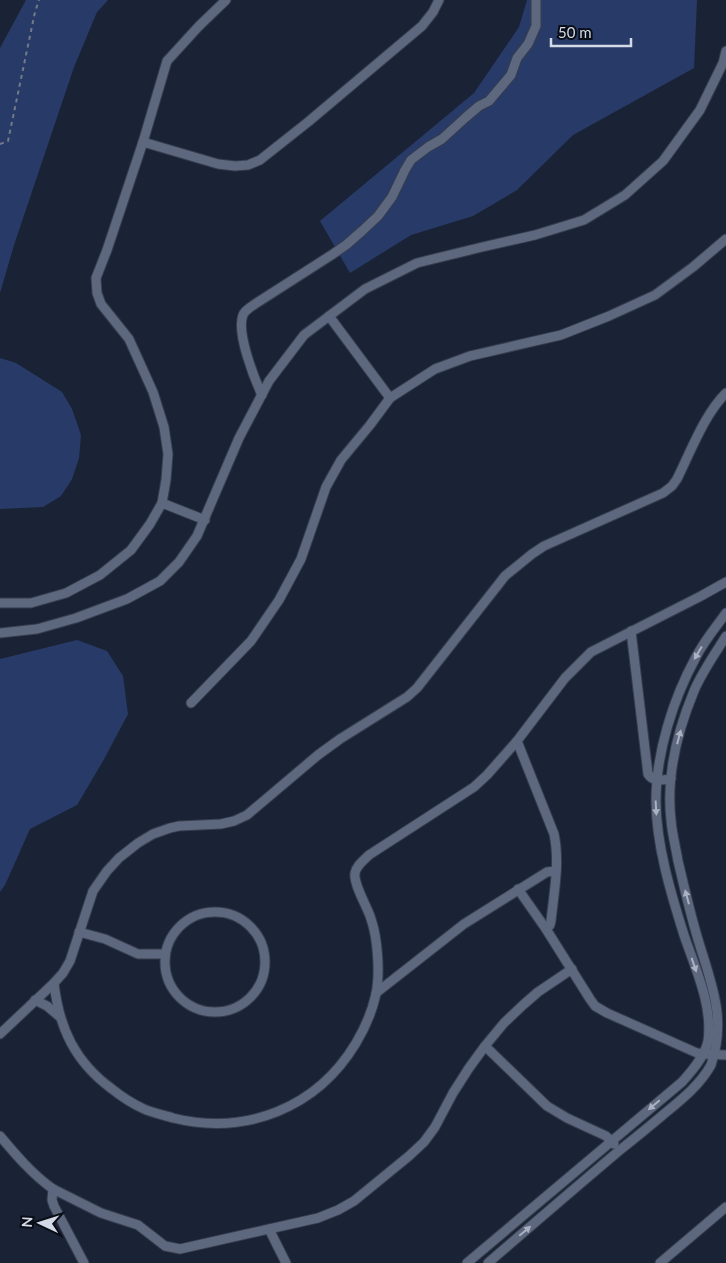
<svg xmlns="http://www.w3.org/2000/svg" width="726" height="1263" viewBox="0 0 726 1263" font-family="Lato,sans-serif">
<rect width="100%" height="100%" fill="#1a2336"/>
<g fill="#283b68">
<path d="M 26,0 L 108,0 L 97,12 L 74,67 L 14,245 L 0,293 L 0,48 Z"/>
<path d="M 527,0 L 697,0 L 694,68 L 573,135 L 517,190 L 473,216 L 411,235 L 350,273 L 320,221 L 474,93 L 519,27 Z"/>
<path d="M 0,358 L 16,363 L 62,392 L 72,409 L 81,435 L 79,458 L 72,479 L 61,496 L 43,507 L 0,509 Z"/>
<path d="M 77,640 L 107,651 L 123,676 L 128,714 L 103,761 L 77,805 L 30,829 L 5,885 L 0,892 L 0,659 Z"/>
</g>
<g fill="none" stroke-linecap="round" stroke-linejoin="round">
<g stroke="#363d4d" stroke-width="11">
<g id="street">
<path d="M 143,142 L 218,164 L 235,166 L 248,165 L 260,160 L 308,122 L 422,26 L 433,12 L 439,0"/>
<path d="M 329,316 L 390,398"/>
<path d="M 262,395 C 254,378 236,332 243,315 C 245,310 251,307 255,304 L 333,254 L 346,245 L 362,231 L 378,216 L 392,197 L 405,170 L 411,160 L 428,147 L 442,139 L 465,118 L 479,106 L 489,101 L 511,75 L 517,58 L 528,44 L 536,26 L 536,0"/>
<path d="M 162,503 L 205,520"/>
<path d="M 0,603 L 31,603 L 66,593 L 100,575 L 131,550 L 150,524 L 162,503 L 166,480 L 168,454 L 164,427 L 153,392 L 129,339 L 101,304 L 97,293 L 96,278 L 107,250 L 143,142 L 167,61 L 199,26 L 226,0"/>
<path d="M 631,631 L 648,774 C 653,782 663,780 671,779"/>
<path d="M 0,633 L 37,629 L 76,618 L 127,599 L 160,581 L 179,562 L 197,536 L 239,438 L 269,381 L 304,335 L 365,289 L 417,263 L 478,248 L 535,235 L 584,220 L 625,195 L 663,161 L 700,110 L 723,63 L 726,51"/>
<path d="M 191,703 L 251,641 L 279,600 L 301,559 L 326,487 L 341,460 L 370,425 L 390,398 L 435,369 L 470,356 L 561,335 L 609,316 L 655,295 L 693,267 L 726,239"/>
<path d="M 517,741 L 554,834 C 560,862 554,892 551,921 L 550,925 L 546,929"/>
<path d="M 518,889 L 546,929 L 590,999 L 595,1006 L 607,1013 L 697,1053 L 703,1054 L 726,1055"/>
<circle cx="215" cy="962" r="50"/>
<path d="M 79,932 L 105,939 L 138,954 L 165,954"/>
<path d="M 54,983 C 59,1028 75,1062 112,1089 C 122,1097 133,1104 144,1109 C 153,1113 164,1115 173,1118 C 246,1136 317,1108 356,1043 C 365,1028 372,1012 376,994 C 380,974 378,939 371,919 C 368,908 353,884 355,873 C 356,866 364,860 369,855 L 474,787 L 487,775 L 517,741 L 565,678 L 591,652 L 701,596 L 726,582"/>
<path d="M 376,993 L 464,924 L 547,872 L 556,871"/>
<path d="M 35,1000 L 47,1006 L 60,1017"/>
<path d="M 0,1034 L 54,983 L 63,973 L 70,961 L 93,891 L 107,871 L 119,858 L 138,843 L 153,834 L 170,828 L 179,826 L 221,824 L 234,821 L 247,815 L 318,755 L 340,739 L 407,697 L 417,688 L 505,576 L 532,554 L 544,546 L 663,493 L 672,486 L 677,479 C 691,451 704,415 726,393"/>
<path d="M 485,1046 L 547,1106 L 567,1118 L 606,1136 L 614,1144"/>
<path d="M 0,1136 C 16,1155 32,1174 53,1189 L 52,1200 L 54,1206 L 84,1263"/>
<path d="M 53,1189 L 101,1213 L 138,1225 L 165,1246 L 180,1249 L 318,1218 L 338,1210 L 354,1201 L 409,1156 L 424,1142 L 435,1127 L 453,1093 L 469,1068 L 485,1046 L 504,1023 L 523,1005 L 538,992 L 572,969"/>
<path d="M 269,1229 L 286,1263"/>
<path d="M 467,1263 L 682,1082 C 692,1071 705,1056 708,1041 C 713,1005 695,968 684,935 C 671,894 656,844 656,801 C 656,753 673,699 696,657 C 704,641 716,627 726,613"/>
<path d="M 488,1263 C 532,1225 576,1187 620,1150 C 635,1138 650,1126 664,1114 C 681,1100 700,1085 711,1065 C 726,1021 713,988 700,946 C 691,918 685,890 678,861 C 676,848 672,834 671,820 C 666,777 677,732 694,691 C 702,672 715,654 726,636"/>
<path d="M 660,1263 L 726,1207"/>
</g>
</g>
<path stroke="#737a8b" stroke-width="2" stroke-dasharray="4 4" stroke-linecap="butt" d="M 0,144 L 8,141 L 35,12 L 39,0"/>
<use href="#street" stroke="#5d687f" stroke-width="9"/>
</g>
<defs><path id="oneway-solid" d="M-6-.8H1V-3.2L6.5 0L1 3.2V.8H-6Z" transform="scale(1.25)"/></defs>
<g fill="#aab1c3">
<use href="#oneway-solid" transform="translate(698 653) rotate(121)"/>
<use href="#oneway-solid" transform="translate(679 737) rotate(-75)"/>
<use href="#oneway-solid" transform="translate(656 808) rotate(87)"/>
<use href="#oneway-solid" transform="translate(687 897) rotate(-105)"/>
<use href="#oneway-solid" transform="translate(694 965) rotate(71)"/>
<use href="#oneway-solid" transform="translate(654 1105) rotate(140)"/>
<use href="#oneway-solid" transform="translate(525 1231) rotate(-40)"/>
</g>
<g transform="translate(40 1223) rotate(274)" stroke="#090d15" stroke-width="4" paint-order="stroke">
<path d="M0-4L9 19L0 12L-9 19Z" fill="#d3d9e7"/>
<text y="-8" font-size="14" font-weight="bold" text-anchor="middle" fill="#d3d9e7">N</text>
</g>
<path d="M551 38v8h80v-8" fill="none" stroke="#d3d9e7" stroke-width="2.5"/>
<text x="558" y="38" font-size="15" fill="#d3d9e7" stroke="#090d15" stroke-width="4" paint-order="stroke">50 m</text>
</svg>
